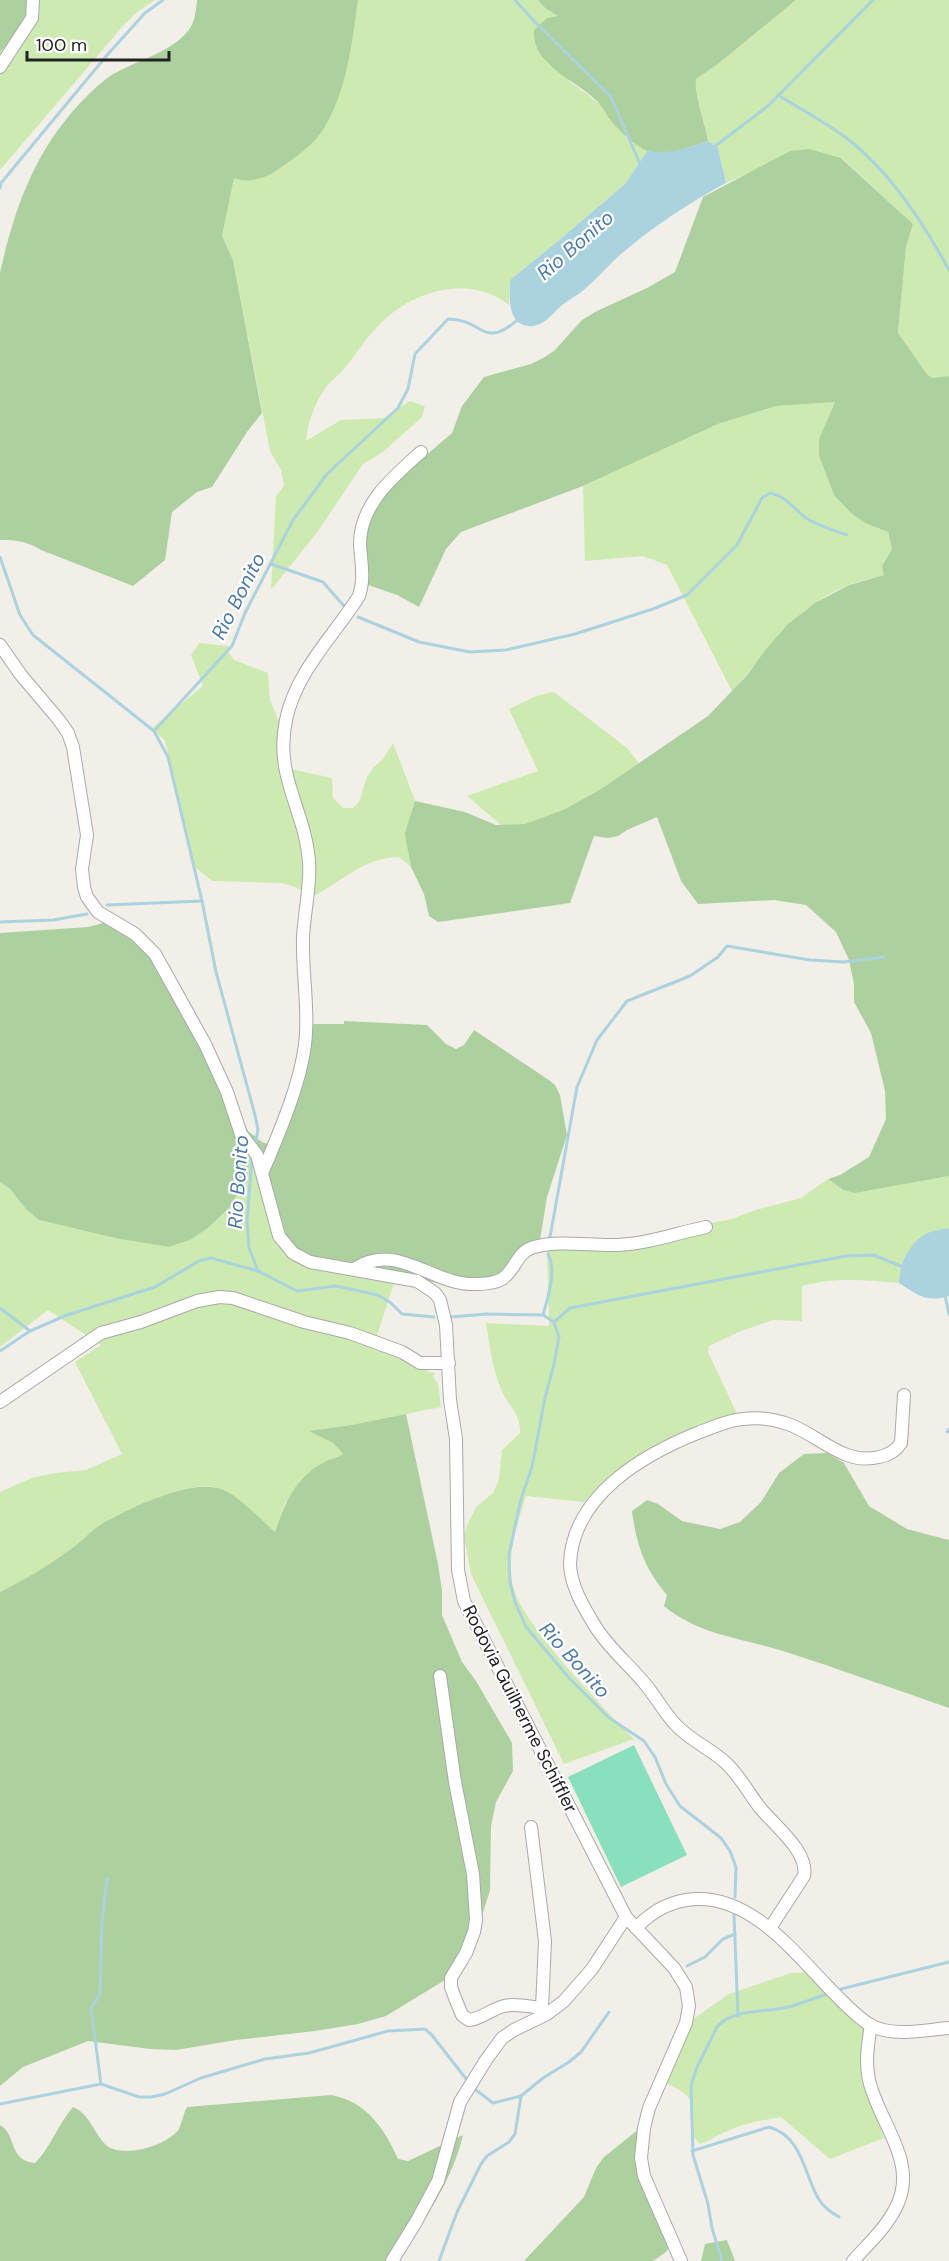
<svg xmlns="http://www.w3.org/2000/svg" width="949" height="2261" viewBox="0 0 949 2261" font-family="'DM Sans',sans-serif">
<rect width="100%" height="100%" fill="#f2efe9"/>
<g fill="#cdebb0">
<path d="M 37,0 L 155,0 L 136,13 L 122,27 L 0,170 L 0,52 L 36,16 Z"/>
<path d="M 358,0 L 538,0 L 545,8 L 559,16 L 569,81 L 600,104 L 609,119 L 620,128 L 628,140 L 648,150 L 625,184 L 558,241 L 510,280 L 509,305 C 469,274 415,290 381,323 C 366,337 356,355 343,370 C 338,376 332,380 327,386 C 315,402 308,421 306,441 L 341,420 L 384,418 L 410,401 L 425,406 L 422,417 L 383,452 L 363,464 L 318,531 L 271,590 L 276,496 L 284,486 L 281,470 L 270,451 L 233,260 L 222,236 L 234,177 L 351,43 Z"/>
<path d="M 796,0 L 949,0 L 949,376 L 932,378 L 927,374 L 898,333 L 906,247 L 913,224 L 842,158 L 744,175 L 726,183 L 718,148 L 708,141 C 705,123 694,95 696,79 L 718,64 Z"/>
<path d="M 835,402 L 826,423 L 819,456 L 834,495 L 865,523 L 888,532 L 892,549 L 882,566 L 885,575 C 873,578 860,580 849,585 C 791,608 771,649 732,691 L 667,565 L 643,556 L 585,561 L 583,486 L 718,424 L 776,406 Z"/>
<path d="M 199,643 L 229,646 L 228,652 L 234,660 L 268,673 L 270,700 L 289,745 L 291,769 L 332,778 L 333,798 L 343,808 L 353,808 L 359,802 L 367,777 L 374,767 L 383,759 L 393,743 L 416,803 C 405,831 405,838 411,867 L 399,857 C 363,858 344,880 314,896 L 292,886 L 281,883 L 212,881 L 194,866 L 165,741 L 152,728 L 203,686 L 191,655 Z"/>
<path d="M 554,692 L 627,748 L 639,763 L 601,789 L 565,809 L 525,824 L 501,825 L 467,796 L 538,771 L 509,709 L 536,696 Z"/>
<path d="M 251,1150 L 397,1274 L 377,1335 L 411,1349 L 428,1372 L 435,1373 L 433,1377 L 438,1383 L 441,1407 L 351,1425 L 310,1431 L 333,1443 L 343,1454 L 338,1458 L 324,1462 L 285,1503 L 275,1532 C 261,1520 237,1496 221,1489 C 193,1477 129,1509 103,1523 C 93,1529 84,1539 75,1546 C 51,1564 26,1579 0,1592 L 0,1492 L 32,1478 L 55,1473 L 86,1470 L 122,1454 L 75,1362 L 101,1345 L 48,1310 L 0,1347 L 0,1182 L 10,1189 L 26,1209 L 39,1220 L 119,1239 L 169,1247 L 190,1240 L 208,1228 L 229,1208 L 247,1178 Z"/>
<path d="M 949,1176 L 949,1228 L 930,1232 L 899,1277 L 899,1283 C 865,1280 835,1277 802,1286 L 802,1321 L 773,1320 L 741,1331 L 709,1346 L 708,1352 L 739,1418 L 682,1439 L 595,1490 L 584,1502 L 526,1496 C 517,1524 507,1553 512,1582 C 519,1623 604,1708 634,1739 L 564,1764 L 471,1574 L 464,1536 L 467,1525 L 476,1507 L 493,1493 L 499,1479 L 502,1450 L 520,1433 C 521,1414 509,1407 502,1391 C 492,1370 490,1346 486,1323 L 549,1326 L 547,1247 L 618,1241 L 732,1219 L 755,1210 L 801,1198 L 828,1179 L 843,1190 L 855,1193 Z"/>
<path d="M 814,1972 L 834,1982 L 869,2026 L 861,2047 L 865,2086 L 884,2138 L 830,2159 L 781,2117 C 765,2120 750,2122 735,2128 C 722,2132 712,2140 700,2144 L 693,2136 C 693,2103 698,2098 666,2083 L 692,2020 L 729,1994 L 791,1973 Z"/>
</g>
<g fill="#add19e">
<path d="M 0,0 L 37,0 L 36,16 L 0,52 Z"/>
<path d="M 197,0 L 358,0 C 352,42 347,91 324,128 C 314,145 296,157 280,168 C 266,178 250,184 234,178 L 222,236 L 233,260 L 262,413 L 247,432 L 212,487 L 197,492 L 172,512 L 165,560 L 133,586 L 41,550 C 27,541 16,540 0,540 L 0,273 C 15,205 37,145 88,95 C 96,87 107,77 117,72 C 140,60 172,51 188,31 C 195,23 196,10 197,0 Z"/>
<path d="M 538,0 L 796,0 L 718,64 L 696,79 C 694,95 705,123 708,141 C 695,146 669,155 655,153 C 640,152 617,129 608,117 C 605,112 602,107 598,102 C 581,85 556,75 541,55 C 535,46 534,40 534,30 L 547,18 L 558,16 L 545,8 Z"/>
<path d="M 809,149 L 841,158 L 913,224 L 906,247 L 898,333 L 927,374 L 932,378 L 949,376 L 949,1176 L 855,1193 L 843,1190 L 828,1179 L 840,1175 L 869,1157 L 886,1119 L 885,1091 L 871,1033 L 854,1002 L 854,984 L 849,960 L 836,932 L 806,905 L 774,900 L 698,904 L 681,881 L 657,817 L 627,830 L 618,836 L 608,838 L 594,836 L 570,903 L 438,922 L 429,916 L 424,894 L 411,867 L 406,841 L 405,833 L 415,801 L 465,812 L 496,825 L 525,824 L 565,809 L 601,789 L 708,716 L 748,674 L 766,649 L 788,624 L 815,603 L 849,585 L 884,575 L 882,566 L 892,549 L 888,532 L 865,523 L 851,513 L 834,495 L 819,456 L 819,439 L 835,402 L 776,406 L 718,424 L 583,486 L 461,532 L 446,549 L 419,607 L 397,595 L 368,585 L 368,572 L 358,526 L 377,498 L 452,433 L 462,406 L 484,377 L 531,364 L 543,358 L 554,351 L 582,320 L 597,311 L 647,288 L 675,272 L 703,197 L 790,151 Z"/>
<path d="M 107,922 L 147,949 L 225,1084 L 248,1131 L 262,1142 L 271,1145 L 310,1024 L 344,1024 L 344,1021 L 427,1025 L 446,1044 L 456,1049 L 464,1045 L 474,1030 L 549,1080 L 555,1085 L 560,1095 L 567,1135 L 547,1197 L 539,1246 L 512,1266 L 493,1276 L 453,1286 L 309,1257 L 288,1240 L 270,1183 L 251,1151 L 247,1178 L 229,1208 L 208,1228 L 190,1240 L 169,1247 L 119,1239 L 39,1220 L 26,1209 L 10,1189 L 0,1182 L 0,933 L 88,927 Z"/>
<path d="M 406,1414 L 438,1564 L 442,1591 L 442,1615 L 462,1662 L 476,1681 L 512,1743 L 513,1771 L 496,1802 L 491,1826 L 490,1890 L 478,1929 L 464,1953 L 445,1980 L 386,2016 L 358,2024 L 315,2031 L 236,2040 L 176,2050 L 150,2049 L 88,2041 L 23,2067 L 0,2086 L 0,1592 C 26,1579 51,1564 75,1546 C 84,1539 93,1529 103,1523 C 130,1508 190,1478 221,1489 C 238,1495 260,1519 275,1532 C 285,1503 294,1480 321,1464 C 329,1459 336,1459 343,1454 L 333,1443 L 309,1431 L 351,1425 Z"/>
<path d="M 827,1453 L 844,1463 L 869,1506 L 907,1529 L 949,1540 L 949,1708 C 894,1689 839,1669 783,1651 C 741,1638 699,1635 664,1606 L 667,1595 C 645,1570 636,1544 632,1511 L 647,1500 L 658,1504 L 682,1521 L 720,1529 L 740,1522 L 761,1502 L 779,1473 L 804,1454 Z"/>
<path d="M 331,2095 C 366,2101 385,2129 398,2159 L 408,2161 L 463,2135 C 453,2179 423,2224 396,2261 L 0,2261 L 0,2125 C 17,2134 8,2161 35,2163 C 51,2147 58,2124 73,2107 C 90,2114 93,2132 106,2145 C 122,2159 167,2146 179,2129 C 182,2123 183,2114 187,2107 Z"/>
<path d="M 639,2129 L 646,2183 L 674,2238 L 666,2252 L 653,2261 L 524,2261 L 584,2197 L 596,2168 L 604,2157 Z"/>
<path d="M 727,2240 L 735,2261 L 701,2261 L 705,2244 Z"/>
</g>
<path fill="#88e0be" d="M 634,1745 L 687,1855 L 621,1887 L 568,1777 Z"/>
<g fill="#aad3df">
<path d="M 708,141 L 718,148 L 726,183 C 692,201 657,224 627,249 C 613,260 601,275 587,287 C 581,293 572,298 565,303 C 553,311 545,328 528,326 C 506,323 510,295 510,280 L 558,241 L 625,184 L 648,150 C 662,157 694,146 708,141 Z"/>
<path d="M 949,1228 L 949,1296 C 926,1303 918,1295 899,1283 C 899,1263 911,1240 930,1232 C 936,1230 943,1229 949,1228 Z"/>
</g>
<g fill="none" stroke-linecap="round" stroke-linejoin="round">
<g stroke="#aad3df" stroke-width="3">
<path d="M 515,0 L 534,21 L 611,97 L 640,164"/>
<path d="M 778,95 C 800,109 824,121 845,137 C 890,171 922,221 949,270"/>
<path d="M 714,147 L 768,106 L 873,0"/>
<path d="M 0,188 L 1,183 L 108,54 L 145,13 L 163,0"/>
<path d="M 0,557 L 20,615 L 33,635 L 154,731 L 168,757 L 202,901 L 216,972 L 255,1115 L 258,1130 L 255,1145"/>
<path d="M 271,564 L 323,582 L 344,606"/>
<path d="M 358,617 L 419,642 L 470,652 L 506,650 L 575,634 L 653,609 L 687,595 L 737,545 L 762,498 L 770,493 C 786,496 793,508 806,518 C 818,526 833,530 847,535"/>
<path d="M 154,731 L 232,646 L 245,613 L 293,520 L 327,474 L 398,408 L 408,389 L 415,354 L 448,319 C 485,319 482,352 521,317"/>
<path d="M 107,905 L 202,901"/>
<path d="M 0,922 L 53,920 L 87,914"/>
<path d="M 252,1157 L 247,1222 L 249,1248 L 258,1271"/>
<path d="M 550,1237 L 577,1087 L 597,1040 L 627,1001 L 690,976 L 718,957 L 727,946 L 810,960 L 844,962 L 884,957"/>
<path d="M 945,1296 L 949,1314"/>
<path d="M 0,1308 L 30,1331"/>
<path d="M 543,1315 C 548,1296 557,1272 548,1254"/>
<path d="M 451,1317 L 486,1314 L 543,1315 L 554,1322 L 559,1337 L 554,1364 L 545,1398 L 532,1467 L 521,1499 L 509,1554 L 510,1583 L 515,1602 L 526,1627 L 570,1679 L 608,1717 L 644,1741 L 655,1757 L 666,1784 L 680,1806 L 721,1838 L 730,1851 L 736,1867 L 735,1897"/>
<path d="M 554,1322 L 570,1308 L 846,1256 L 874,1255 L 903,1267"/>
<path d="M 0,1351 L 30,1331 L 67,1315 L 155,1287 L 199,1261 L 211,1258 L 258,1271 L 297,1291 L 336,1286 L 378,1295 L 391,1303 L 402,1314 L 434,1317"/>
<path d="M 947,1432 L 949,1429"/>
<path d="M 734,1915 L 738,2016"/>
<path d="M 687,1966 L 705,1957 L 723,1939 L 735,1934"/>
<path d="M 841,1989 L 949,1962"/>
<path d="M 101,2084 L 91,2008 L 100,1994 L 102,1921 L 107,1879"/>
<path d="M 476,2090 L 493,2103 L 521,2096 L 543,2078 L 569,2062 L 581,2052 L 609,2012"/>
<path d="M 0,2104 L 101,2084 L 139,2097 L 151,2097 L 165,2094 L 201,2078 L 265,2059 L 309,2053 L 388,2031 L 425,2029 L 431,2034 L 467,2080"/>
<path d="M 692,2151 L 769,2127 C 802,2136 804,2173 818,2198 C 823,2207 831,2212 839,2217"/>
<path d="M 439,2261 L 457,2212 L 481,2164 L 487,2156 L 509,2142 L 515,2134 L 521,2096"/>
<path d="M 722,2261 L 712,2228 L 708,2204 L 693,2155 L 691,2086 L 697,2067 L 717,2027 C 733,2008 766,2013 788,2007 C 800,2004 812,1999 824,1995"/>
</g>
<g stroke="#a9a9a9" stroke-width="14">
<g id="minor">
<path d="M 0,67 L 32,18 L 33,0"/>
<path d="M 0,645 L 21,675 L 59,720 L 68,733 L 73,747 L 87,835 L 82,869 L 84,887 L 87,897 L 98,912 L 135,934 L 155,954 L 205,1044 L 227,1092 L 241,1134 L 257,1155 L 279,1236 L 293,1253 L 310,1262 L 417,1281 L 435,1293 L 440,1300 L 446,1325 L 450,1400 L 456,1439 L 458,1570 L 464,1601 L 626,1917 L 674,1968 L 686,1987 L 689,2006 L 686,2023 L 649,2108 L 644,2128 L 641,2158 L 644,2176 L 681,2261"/>
<path d="M 263,1171 C 280,1131 304,1076 306,1033 C 308,1001 302,970 303,938 C 304,913 311,886 309,861 C 305,810 274,776 286,720 C 296,671 334,636 359,596 C 365,578 361,563 360,544 C 360,504 393,477 421,452"/>
<path d="M 354,1269 C 397,1240 432,1286 476,1284 C 484,1284 495,1283 502,1279 C 516,1270 516,1252 534,1247 C 560,1240 590,1246 617,1245 C 647,1244 677,1233 706,1227"/>
<path d="M 0,1402 L 101,1333 L 141,1322 L 197,1301 L 219,1297 L 233,1298 L 304,1322 L 350,1333 L 402,1352 L 420,1363 L 449,1363"/>
<path d="M 440,1676 L 455,1782 L 473,1874 L 476,1920 L 474,1932 L 466,1953 L 451,1978 L 451,1987 L 455,1998 L 462,2015 L 469,2020 C 482,2019 491,2009 504,2006 C 516,2003 530,2007 542,2008"/>
<path d="M 531,1827 L 545,1941 L 542,2008 L 546,2013"/>
<path d="M 636,1928 C 652,1911 673,1900 696,1899 C 756,1897 799,1959 838,1997 C 848,2007 859,2019 872,2026 C 895,2037 925,2030 949,2028"/>
<path d="M 770,1928 L 804,1876 C 809,1852 775,1826 761,1809 C 749,1794 740,1776 726,1763 C 710,1748 689,1740 675,1724 C 664,1712 656,1697 645,1684 C 629,1664 609,1649 595,1626 C 584,1608 570,1585 570,1563 C 573,1495 644,1454 700,1432 C 714,1427 728,1420 743,1419 C 758,1417 774,1419 788,1424 C 819,1435 844,1466 879,1457 C 889,1455 896,1451 901,1443 L 904,1395"/>
<path d="M 392,2261 L 416,2222 L 438,2181 L 460,2102 L 486,2060 L 502,2038 L 514,2030 L 547,2014 L 564,2001 L 592,1969 L 626,1917"/>
<path d="M 853,2261 C 869,2243 889,2225 898,2203 C 917,2160 878,2121 869,2080 C 865,2062 868,2043 871,2025"/>
</g>
</g>
<use href="#minor" stroke="#fff" stroke-width="12"/>
</g>
<g text-anchor="middle" dominant-baseline="central" stroke-width="4.5" stroke-linejoin="round" paint-order="stroke">
<g font-size="18" fill="#222" stroke="#fff">
<text transform="translate(520 1709) rotate(63)">Rodovia Guilherme Schiffler</text>
</g>
<g font-size="20" font-style="italic" fill="#4a7aab" stroke="#fff">
<text transform="translate(575 245) rotate(-41)">Rio Bonito</text>
<text transform="translate(238 596) rotate(-63)">Rio Bonito</text>
<text transform="translate(238 1182) rotate(-86)">Rio Bonito</text>
<text transform="translate(575 1660) rotate(48)">Rio Bonito</text>
</g>
</g>
<path d="M27 51v9h142v-9" fill="none" stroke="#222222" stroke-width="3"/>
<text x="36" y="51" font-size="18" fill="#222222" stroke="#ffffff" stroke-width="4.5" paint-order="stroke">100 m</text>
</svg>
